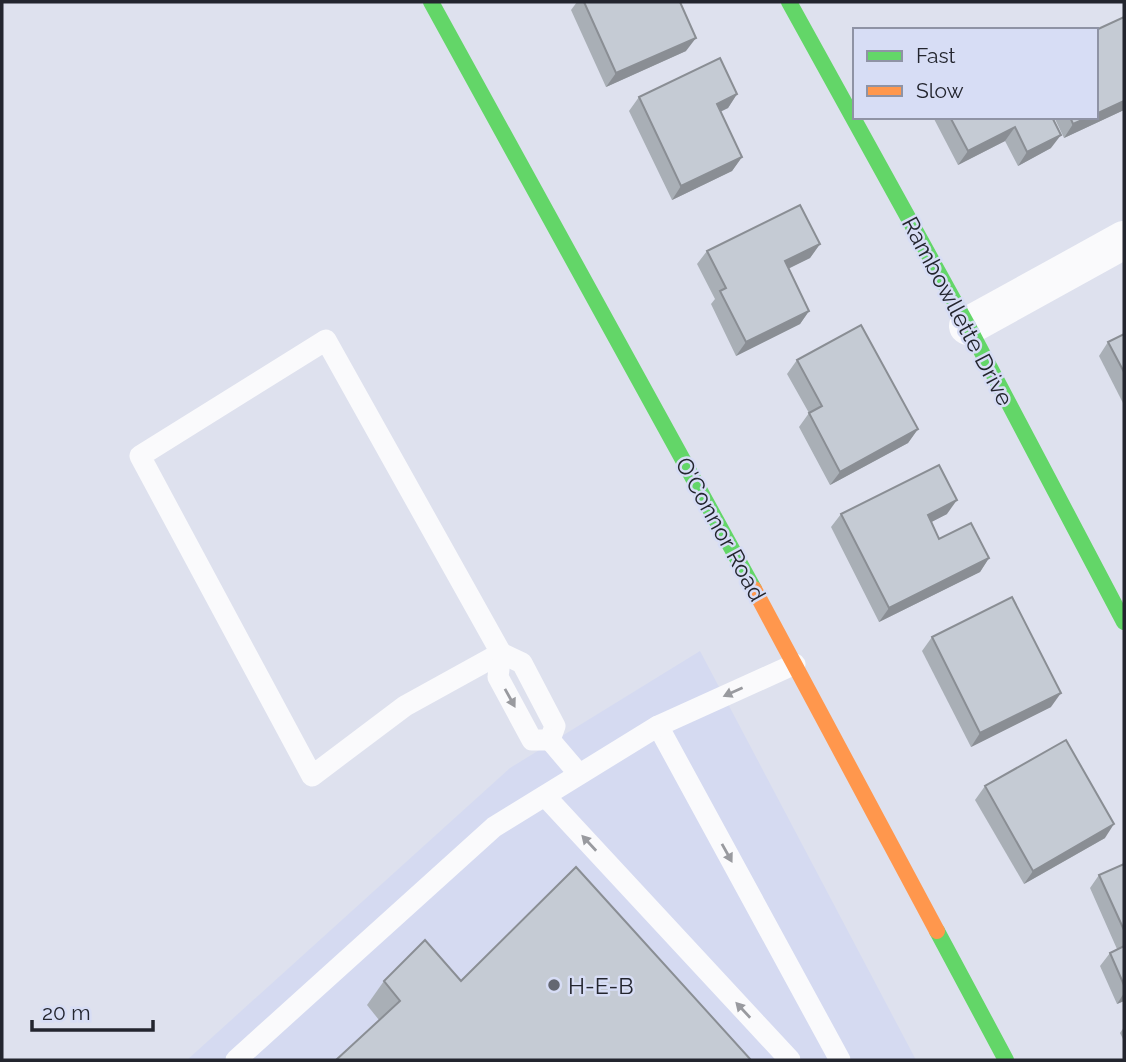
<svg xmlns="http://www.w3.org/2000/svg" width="1126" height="1062" viewBox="0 0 1126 1062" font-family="Raleway,sans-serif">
<rect width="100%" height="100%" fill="#dee1ee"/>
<path fill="#d5daf1" d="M 700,651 L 916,1060 L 187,1060 L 510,768 Z"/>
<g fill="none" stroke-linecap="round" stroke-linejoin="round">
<g stroke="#fafafc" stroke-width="21">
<path d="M 501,653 L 405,706 L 312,776 L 140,456 L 326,340 L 501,653 L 498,677 L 532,740 L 550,740"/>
<path d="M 501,653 L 522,663 L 555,726 L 550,740"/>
<path d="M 795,664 L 658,726 L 840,1060"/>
<path d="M 550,740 L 579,774"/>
<path d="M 545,796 L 790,1060"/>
<path d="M 236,1060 L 494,827 L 658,726"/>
</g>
<path stroke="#fafafc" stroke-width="38" d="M 968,326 L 1124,240"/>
<g stroke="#63d668" stroke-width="16">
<path d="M 431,2 L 754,589"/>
<path d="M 789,2 L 968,326 L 1124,622"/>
<path d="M 937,931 L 1006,1060"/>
</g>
<path stroke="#ff974d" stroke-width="16" d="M 754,589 L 937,931"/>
</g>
<g fill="#a9afb6">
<path d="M 577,2 L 680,2 L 686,51 L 606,87 L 571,10 Z"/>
<path d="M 1124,18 L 1124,110 L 1064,138 L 1054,117 L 1096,117 Z"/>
<path d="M 737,94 L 728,108 L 720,112 L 742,157 L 732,171 L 672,200 L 629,111 L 639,97 Z"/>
<path d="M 933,117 L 1052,117 L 1051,148 L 1018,166 L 1005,141 L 958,165 Z"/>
<path d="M 820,244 L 810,258 L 788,269 L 809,311 L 800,324 L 736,356 L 711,304 L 715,299 L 697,264 L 707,251 Z"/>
<path d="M 1124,334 L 1124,405 L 1099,356 L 1108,342 Z"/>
<path d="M 797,360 L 918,429 L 908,443 L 830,485 L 799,427 L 809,413 L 787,374 Z"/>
<path d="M 841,514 L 947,514 L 931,522 L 939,539 L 989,558 L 980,572 L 879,622 L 831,527 Z"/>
<path d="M 932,637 L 1051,707 L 971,747 L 922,651 Z"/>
<path d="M 985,786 L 1105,838 L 1024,884 L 975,800 Z"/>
<path d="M 1124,864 L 1124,1001 L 1117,1004 L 1100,966 L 1110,953 L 1117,949 L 1090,888 L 1099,875 Z"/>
<path d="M 384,981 L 461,981 L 379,1020 L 367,1005 Z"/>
<path d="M 1124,1027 L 1124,1041 L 1120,1033 Z"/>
</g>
<g fill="#8a8e94">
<path d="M 696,38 L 686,51 L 606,87 L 616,73 Z"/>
<path d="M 737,94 L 728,108 L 707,118 L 717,104 Z"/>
<path d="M 1124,101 L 1124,110 L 1064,138 L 1073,124 L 1089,117 L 1096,117 L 1096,114 Z"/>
<path d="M 1015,127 L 1005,141 L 958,165 L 968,151 Z"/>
<path d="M 1061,135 L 1051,148 L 1018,166 L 1027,152 Z"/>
<path d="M 742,157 L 732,171 L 672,200 L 681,186 Z"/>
<path d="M 820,244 L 810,258 L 775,275 L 785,261 Z"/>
<path d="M 809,311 L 800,324 L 736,356 L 746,342 Z"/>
<path d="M 918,429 L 908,443 L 830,485 L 840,472 Z"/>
<path d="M 957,500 L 947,514 L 918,529 L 928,515 Z"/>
<path d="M 989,558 L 980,572 L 879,622 L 889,608 Z"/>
<path d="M 1061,693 L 1051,707 L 971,747 L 980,733 Z"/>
<path d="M 1114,824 L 1105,838 L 1024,884 L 1033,871 Z"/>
<path d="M 1124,993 L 1124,1001 L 1117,1004 Z"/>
</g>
<g fill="#c5cbd4" stroke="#8a8e94" stroke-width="2">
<path d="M 584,2 L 680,2 L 696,38 L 616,73 Z"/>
<path d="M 1124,17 L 1124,101 L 1096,114 L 1096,30 Z"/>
<path d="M 720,58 L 737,94 L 717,104 L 742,157 L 681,186 L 639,97 Z"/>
<path d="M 950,117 L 1052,117 L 1061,135 L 1027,152 L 1015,127 L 968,151 Z"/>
<path d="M 1070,117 L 1089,117 L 1073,124 Z"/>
<path d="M 800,205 L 820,244 L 785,261 L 809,311 L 746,342 L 720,291 L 726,288 L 707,251 Z"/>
<path d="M 861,325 L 918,429 L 840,472 L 809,413 L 822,406 L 797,360 Z"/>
<path d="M 1124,334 L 1124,372 L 1108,342 Z"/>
<path d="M 939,465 L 957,500 L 928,515 L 939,539 L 971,523 L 989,558 L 889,608 L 841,514 Z"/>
<path d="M 1012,597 L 1061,693 L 980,733 L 932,637 Z"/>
<path d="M 1066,740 L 1114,824 L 1033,871 L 985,786 Z"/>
<path d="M 1124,864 L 1124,930 L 1099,875 Z"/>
<path d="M 576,867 L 751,1060 L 336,1060 L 400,1001 L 384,981 L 425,940 L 461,981 Z"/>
<path d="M 1124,946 L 1124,985 L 1110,953 Z"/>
</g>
<defs><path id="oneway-solid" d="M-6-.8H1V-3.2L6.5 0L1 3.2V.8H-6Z" transform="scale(1.75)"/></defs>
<g fill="#999a9f">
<use href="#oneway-solid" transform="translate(733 692) rotate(156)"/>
<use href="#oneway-solid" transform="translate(510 698) rotate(61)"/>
<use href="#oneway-solid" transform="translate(589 843) rotate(-133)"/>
<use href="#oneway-solid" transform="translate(727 853) rotate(61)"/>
<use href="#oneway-solid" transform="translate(743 1010) rotate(-133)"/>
</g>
<circle fill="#646771" stroke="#d7ddf5" stroke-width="2.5" cx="554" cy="985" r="7"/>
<g text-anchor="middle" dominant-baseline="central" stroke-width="5" stroke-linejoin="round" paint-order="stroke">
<g font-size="23" fill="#23252e" stroke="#d7ddf5">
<text transform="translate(958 311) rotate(62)">Rambowllette Drive</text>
<text transform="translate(721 529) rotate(61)">O'Connor Road</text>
</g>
<g font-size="23" fill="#23252e" stroke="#d7ddf5" text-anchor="start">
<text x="568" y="985">H-E-B</text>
</g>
</g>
<rect width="1126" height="1062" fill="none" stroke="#23252e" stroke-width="7"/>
<rect x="853" y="28" width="245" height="91" fill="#d7ddf5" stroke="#8f93a5" stroke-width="2"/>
<rect x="867" y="51" width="35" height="10" fill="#63d668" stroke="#8f93a5" stroke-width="2"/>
<text x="916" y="63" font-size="21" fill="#23252e">Fast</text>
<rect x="867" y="86" width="35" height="10" fill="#ff974d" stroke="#8f93a5" stroke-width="2"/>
<text x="916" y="98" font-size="21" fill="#23252e">Slow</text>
<path d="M32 1020v10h121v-10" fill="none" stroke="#23252e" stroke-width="3.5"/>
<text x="42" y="1020" font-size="21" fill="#23252e" stroke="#d7ddf5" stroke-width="5" paint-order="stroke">20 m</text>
</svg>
